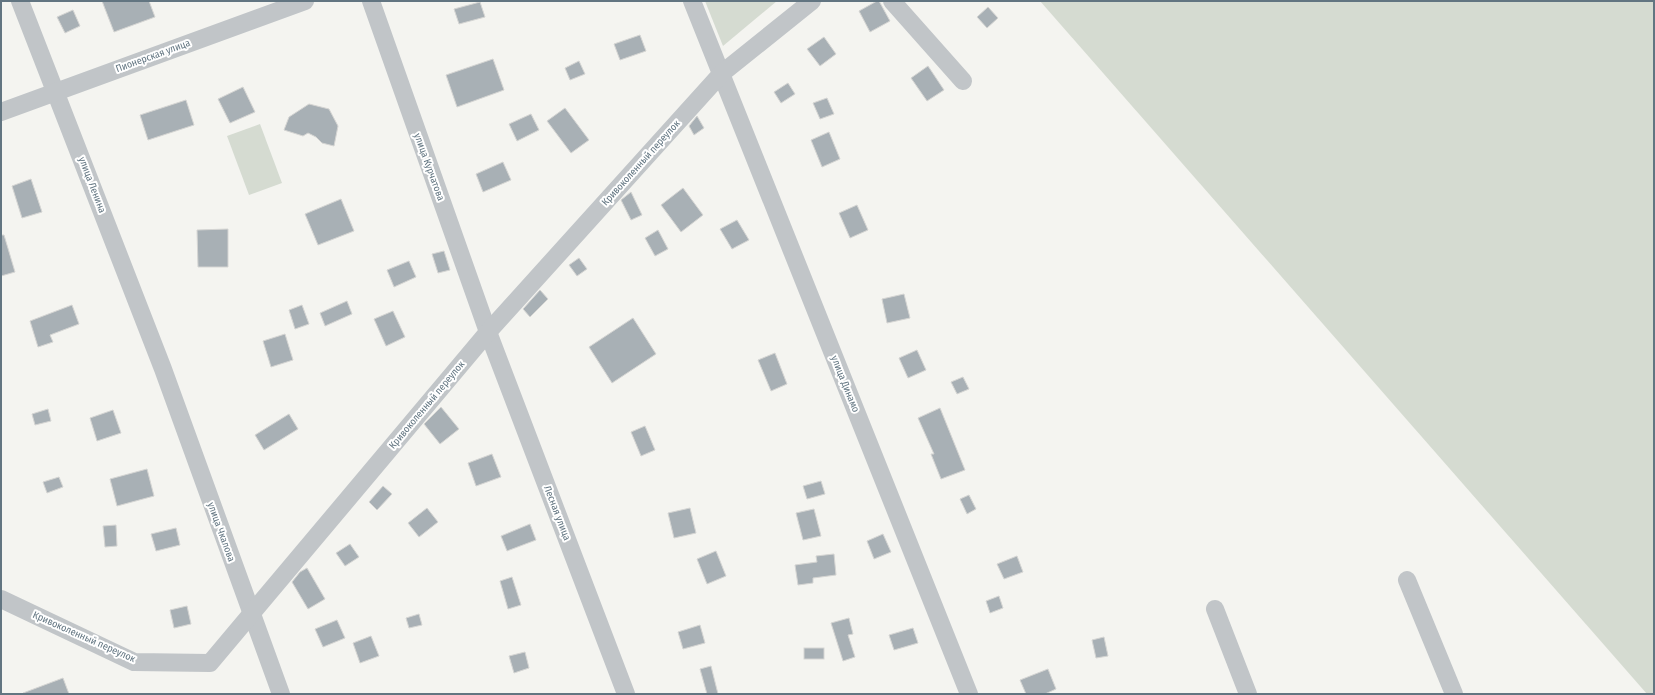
<svg xmlns="http://www.w3.org/2000/svg" width="1655" height="695" viewBox="0 0 1655 695" font-family="'Fira Sans Condensed',sans-serif">
<rect width="100%" height="100%" fill="#f4f4f0"/>
<g fill="#d5dbd1">
<path d="M 705,1 L 777,1 L 723,46 Z"/>
<path d="M 1040,1 L 1654,1 L 1654,694 L 1647,694 Z"/>
<path d="M 260,124 L 282,183 L 249,195 L 227,136 Z"/>
</g>
<g fill="#a8b0b5" stroke="#d5d5d3">
<path d="M 102,1 L 149,1 L 155,17 L 114,32 Z"/>
<path d="M 877,1 L 879,1 L 890,21 L 870,32 L 859,11 Z"/>
<path d="M 480,2 L 485,17 L 459,24 L 454,9 Z"/>
<path d="M 988,7 L 998,18 L 987,28 L 977,17 Z"/>
<path d="M 73,10 L 80,26 L 65,33 L 57,17 Z"/>
<path d="M 640,35 L 646,51 L 620,60 L 614,44 Z"/>
<path d="M 824,37 L 836,54 L 820,66 L 807,49 Z"/>
<path d="M 493,59 L 504,90 L 457,107 L 446,75 Z"/>
<path d="M 579,61 L 585,74 L 570,80 L 565,68 Z"/>
<path d="M 928,66 L 944,90 L 927,101 L 911,78 Z"/>
<path d="M 788,83 L 795,94 L 781,103 L 774,92 Z"/>
<path d="M 243,87 L 255,112 L 230,123 L 218,99 Z"/>
<path d="M 827,98 L 834,114 L 820,119 L 813,103 Z"/>
<path d="M 186,100 L 194,125 L 148,140 L 140,115 Z"/>
<path d="M 309,104 L 329,109 L 338,126 L 334,146 L 322,143 L 316,137 L 308,133 L 303,136 L 284,130 L 289,117 Z"/>
<path d="M 565,108 L 589,140 L 571,153 L 547,121 Z"/>
<path d="M 531,114 L 539,130 L 517,141 L 509,124 Z"/>
<path d="M 697,116 L 704,128 L 694,135 L 689,126 Z"/>
<path d="M 829,132 L 840,159 L 822,167 L 811,140 Z"/>
<path d="M 503,162 L 511,180 L 483,192 L 476,174 Z"/>
<path d="M 31,179 L 42,212 L 22,218 L 12,186 Z"/>
<path d="M 683,188 L 703,215 L 681,232 L 661,205 Z"/>
<path d="M 631,192 L 642,215 L 631,220 L 621,200 Z"/>
<path d="M 341,199 L 354,231 L 318,245 L 305,214 Z"/>
<path d="M 857,205 L 868,230 L 850,238 L 839,213 Z"/>
<path d="M 737,220 L 749,240 L 732,249 L 720,229 Z"/>
<path d="M 228,229 L 228,267 L 198,267 L 197,230 Z"/>
<path d="M 658,230 L 668,249 L 655,256 L 645,238 Z"/>
<path d="M 1,235 L 4,235 L 15,272 L 1,276 Z"/>
<path d="M 444,251 L 450,270 L 438,273 L 432,254 Z"/>
<path d="M 579,258 L 587,269 L 577,276 L 569,265 Z"/>
<path d="M 409,261 L 416,277 L 394,287 L 387,270 Z"/>
<path d="M 540,290 L 548,299 L 530,317 L 523,309 Z"/>
<path d="M 904,294 L 910,318 L 887,323 L 882,299 Z"/>
<path d="M 347,301 L 352,314 L 325,326 L 320,313 Z"/>
<path d="M 72,305 L 79,324 L 50,335 L 53,342 L 38,347 L 30,321 Z"/>
<path d="M 302,305 L 309,324 L 295,329 L 289,310 Z"/>
<path d="M 393,311 L 405,337 L 386,346 L 374,319 Z"/>
<path d="M 633,318 L 656,354 L 612,383 L 589,347 Z"/>
<path d="M 285,334 L 293,360 L 271,367 L 263,341 Z"/>
<path d="M 917,350 L 926,370 L 908,378 L 899,358 Z"/>
<path d="M 775,353 L 787,384 L 771,391 L 758,360 Z"/>
<path d="M 963,377 L 969,389 L 957,394 L 951,382 Z"/>
<path d="M 441,407 L 459,429 L 440,444 L 424,424 Z"/>
<path d="M 940,408 L 965,470 L 941,479 L 931,454 L 934,454 L 918,418 Z"/>
<path d="M 48,409 L 51,421 L 35,425 L 32,414 Z"/>
<path d="M 113,410 L 121,433 L 97,441 L 90,418 Z"/>
<path d="M 289,414 L 298,429 L 264,450 L 255,435 Z"/>
<path d="M 645,426 L 655,450 L 641,456 L 631,432 Z"/>
<path d="M 492,454 L 501,477 L 476,486 L 468,463 Z"/>
<path d="M 147,469 L 154,496 L 117,506 L 110,479 Z"/>
<path d="M 59,477 L 63,487 L 47,493 L 43,482 Z"/>
<path d="M 821,481 L 825,494 L 807,499 L 803,486 Z"/>
<path d="M 383,486 L 392,494 L 377,510 L 369,502 Z"/>
<path d="M 969,495 L 976,509 L 967,514 L 960,499 Z"/>
<path d="M 427,508 L 438,522 L 419,537 L 408,523 Z"/>
<path d="M 690,508 L 696,533 L 674,538 L 668,513 Z"/>
<path d="M 814,509 L 821,536 L 803,540 L 796,513 Z"/>
<path d="M 530,524 L 536,540 L 507,551 L 501,536 Z"/>
<path d="M 116,525 L 117,546 L 105,547 L 103,526 Z"/>
<path d="M 176,528 L 180,545 L 156,551 L 151,534 Z"/>
<path d="M 883,534 L 891,552 L 874,559 L 867,541 Z"/>
<path d="M 350,544 L 359,557 L 345,566 L 336,553 Z"/>
<path d="M 716,551 L 726,576 L 707,584 L 697,559 Z"/>
<path d="M 834,554 L 836,575 L 813,578 L 813,583 L 798,585 L 795,565 L 817,562 L 816,556 Z"/>
<path d="M 1017,556 L 1023,572 L 1004,579 L 997,564 Z"/>
<path d="M 307,568 L 325,599 L 308,609 L 292,582 L 300,572 Z"/>
<path d="M 512,577 L 521,605 L 508,609 L 500,581 Z"/>
<path d="M 999,596 L 1003,608 L 990,613 L 986,601 Z"/>
<path d="M 187,606 L 191,624 L 174,628 L 170,610 Z"/>
<path d="M 419,614 L 422,625 L 409,628 L 406,618 Z"/>
<path d="M 849,618 L 853,634 L 848,635 L 855,657 L 843,661 L 831,623 Z"/>
<path d="M 337,620 L 345,638 L 323,647 L 315,629 Z"/>
<path d="M 700,625 L 705,643 L 683,649 L 678,632 Z"/>
<path d="M 913,628 L 918,643 L 894,650 L 889,635 Z"/>
<path d="M 371,636 L 379,656 L 360,663 L 353,643 Z"/>
<path d="M 1104,637 L 1108,656 L 1096,658 L 1092,640 Z"/>
<rect x="804" y="648" width="20" height="11"/>
<path d="M 525,652 L 529,668 L 514,673 L 509,656 Z"/>
<path d="M 711,666 L 718,694 L 707,694 L 700,669 Z"/>
<path d="M 1048,669 L 1056,689 L 1045,694 L 1026,694 L 1020,680 Z"/>
<path d="M 63,678 L 69,694 L 23,694 L 23,693 Z"/>
</g>
<g fill="none" stroke-linecap="round" stroke-linejoin="round">
<g stroke="#c1c5c8" stroke-width="18">
<path d="M 20,1 L 163,369 L 281,694"/>
<path d="M 371,1 L 488,332 L 626,694"/>
<path d="M 692,1 L 969,694"/>
<path d="M 892,1 L 963,81"/>
<path d="M 1,112 L 305,1"/>
<path d="M 1407,580 L 1454,694"/>
<path d="M 1,599 L 134,662 L 210,663 L 488,332 L 721,74 L 812,1"/>
<path d="M 1215,609 L 1248,694"/>
</g>
</g>
<g text-anchor="middle" dominant-baseline="central" stroke-width="4" stroke-linejoin="round" paint-order="stroke">
<g font-size="10" fill="#627581" stroke="#fff">
<text transform="translate(153 56) rotate(-20)">Пионерская улица</text>
<text transform="translate(641 163) rotate(-48)">Кривоколенный переулок</text>
<text transform="translate(429 167) rotate(70)">улица Курчатова</text>
<text transform="translate(92 185) rotate(69)">улица Ленина</text>
<text transform="translate(845 384) rotate(68)">улица Динамо</text>
<text transform="translate(427 405) rotate(-50)">Кривоколенный переулок</text>
<text transform="translate(557 513) rotate(69)">Лесная улица</text>
<text transform="translate(221 532) rotate(70)">улица Чкалова</text>
<text transform="translate(84 637) rotate(24)">Кривоколенный переулок</text>
</g>
</g>
<rect width="1655" height="695" fill="none" stroke="#627581" stroke-width="4"/>
</svg>
